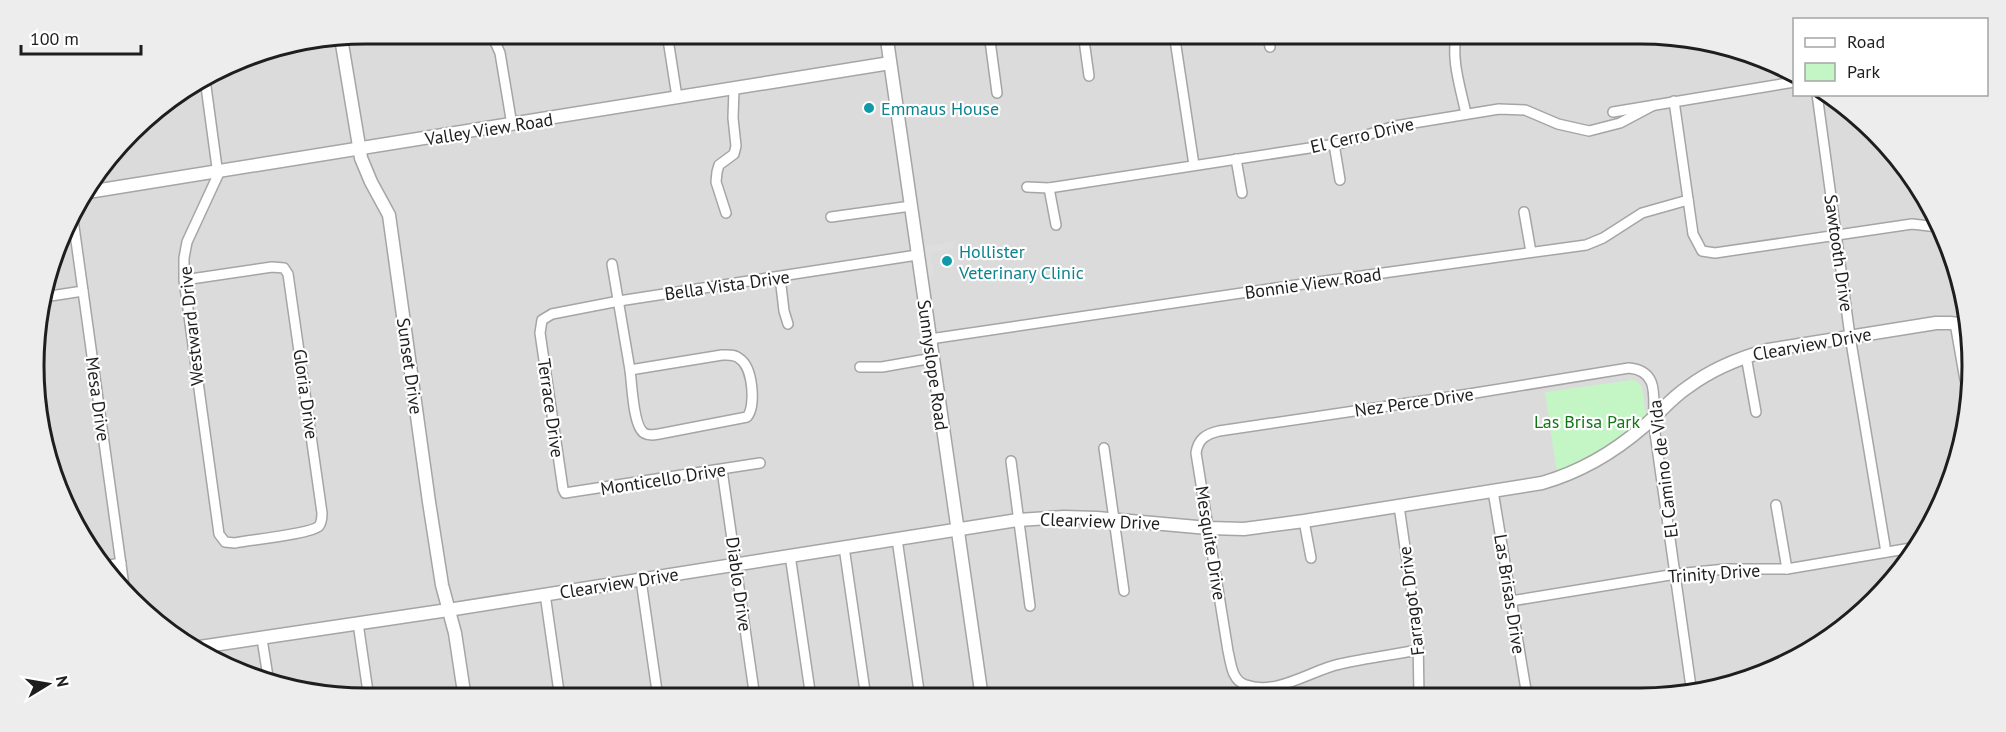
<svg xmlns="http://www.w3.org/2000/svg" width="2006" height="732" viewBox="0 0 2006 732" font-family="'PT Sans',sans-serif">
<rect width="100%" height="100%" fill="#eeebe5"/>
<path fill="#dcdbdb" d="M 366,33 L 1640,33 L 1726,44 L 1794,78 L 1794,94 L 1828,95 L 1842,102 L 1928,199 L 1970,322 L 1962,452 L 1928,533 L 1860,616 L 1787,665 L 1684,696 L 366,699 L 280,688 L 181,643 L 89,551 L 44,452 L 36,323 L 67,218 L 146,116 L 239,58 Z"/>
<path fill="#c4f6c5" d="M 1632,380 L 1637,381 L 1642,387 L 1646,416 C 1635,432 1595,461 1576,468 C 1570,470 1563,471 1557,473 L 1545,392 Z"/>
<path fill="#dedede" d="M 954,241 L 954,248 L 930,253 L 934,276 L 926,278 L 920,248 Z"/>
<g fill="none" stroke-linecap="round" stroke-linejoin="round">
<g stroke="#a5a5a5" stroke-width="12">
<g id="minor">
<path d="M 488,33 L 496,44 L 500,53 L 512,125"/>
<path d="M 667,33 L 677,97"/>
<path d="M 989,33 L 997,93"/>
<path d="M 1083,33 L 1089,76"/>
<path d="M 1174,33 L 1194,165"/>
<path d="M 1267,33 L 1270,47"/>
<path d="M 1360,33 L 1360,34"/>
<path d="M 1457,33 C 1450,58 1461,89 1466,114"/>
<path d="M 718,36 L 738,33"/>
<path d="M 1817,94 L 1850,336 L 1886,552"/>
<path d="M 1674,101 L 1693,234 L 1702,251 L 1715,253 L 1912,224 L 1938,227"/>
<path d="M 1613,112 L 1794,82"/>
<path d="M 1334,144 L 1340,180"/>
<path d="M 1236,159 L 1242,193"/>
<path d="M 1027,187 L 1049,188 L 1342,143 L 1395,126 L 1499,109 L 1525,110 L 1558,124 L 1589,131 L 1620,123 L 1654,105"/>
<path d="M 1049,188 L 1056,225"/>
<path d="M 72,212 L 124,586"/>
<path d="M 1524,212 L 1531,252"/>
<path d="M 726,213 L 716,182 L 717,172 L 719,165 L 734,154 L 736,146 L 733,118 L 734,89"/>
<path d="M 831,217 L 911,206"/>
<path d="M 612,264 L 630,370"/>
<path d="M 780,277 L 784,311 L 788,324"/>
<path d="M 184,280 L 272,267 L 284,268 L 288,274 L 322,513 C 322,517 322,522 319,526 C 311,534 249,540 235,543 L 225,542 L 219,534 L 184,280 L 184,258 L 187,242 L 218,175 L 205,79"/>
<path d="M 44,297 L 83,291"/>
<path d="M 1955,323 L 1965,380"/>
<path d="M 930,339 L 1289,286 L 1586,245 L 1603,238 L 1642,213 L 1688,200"/>
<path d="M 722,355 C 729,355 735,354 740,359 C 753,368 756,406 747,417 L 659,434 C 654,435 649,436 644,433 C 633,426 632,384 630,370 Z"/>
<path d="M 1746,356 L 1756,412"/>
<path d="M 860,367 L 882,367 L 933,358"/>
<path d="M 1104,448 L 1124,591"/>
<path d="M 1011,461 L 1030,606"/>
<path d="M 760,463 L 565,493 L 563,489 L 540,333 L 542,320 L 552,314 L 619,301 L 917,255"/>
<path d="M 722,470 L 755,698"/>
<path d="M 1493,491 L 1527,696"/>
<path d="M 1776,505 L 1787,569"/>
<path d="M 1399,506 L 1418,637 L 1419,697"/>
<path d="M 1304,521 L 1311,558"/>
<path d="M 897,539 L 920,698"/>
<path d="M 844,547 L 866,698"/>
<path d="M 790,555 L 811,698"/>
<path d="M 104,566 L 121,563"/>
<path d="M 641,580 L 658,698"/>
<path d="M 545,594 L 560,699"/>
<path d="M 1511,601 L 1676,574 L 1726,569 L 1787,569 L 1917,547"/>
<path d="M 358,623 L 369,699"/>
<path d="M 1848,623 L 1848,624"/>
<path d="M 262,639 L 269,683"/>
<path d="M 1418,650 C 1392,655 1366,658 1340,664 C 1311,670 1277,696 1246,685 C 1232,681 1231,664 1228,651 L 1196,453 C 1198,439 1206,434 1219,431 L 1469,394 L 1629,368 C 1662,371 1652,402 1654,426 L 1692,694"/>
<path d="M 1659,695 L 1692,690"/>
</g>
</g>
<g stroke="#a5a5a5" stroke-width="15">
<g id="tertiary">
<path d="M 886,33 L 982,698"/>
<path d="M 341,38 L 361,158 L 371,182 L 389,215 L 429,502 L 442,585 L 455,633 L 465,699"/>
<path d="M 88,192 L 890,63"/>
<path d="M 193,648 L 448,610 L 1018,520 L 1064,517 L 1097,518 L 1208,528 L 1244,529 L 1304,521 L 1542,483 C 1580,472 1613,453 1643,427 C 1659,414 1671,398 1688,387 C 1712,369 1739,358 1768,350 L 1936,323 L 1950,323 L 1970,325"/>
</g>
</g>
<use href="#minor" stroke="#fff" stroke-width="9"/>
<use href="#tertiary" stroke="#fff" stroke-width="12"/>
</g>
<g fill="#0f9aa8" stroke="#fff" stroke-width="2">
<circle cx="869" cy="108" r="6"/>
<circle cx="947" cy="261" r="6"/>
</g>
<g text-anchor="middle" dominant-baseline="central" stroke-width="4.5" stroke-linejoin="round" paint-order="stroke">
<g font-size="18" fill="#0d838f" stroke="#fff" text-anchor="start">
<text x="881" y="108">Emmaus House</text>
<text x="959" y="251">Hollister<tspan x="959" dy="21">Veterinary Clinic</tspan></text>
</g>
<g font-size="18" fill="#1e1e1e" stroke="#fff">
<text transform="translate(489 129) rotate(-9)">Valley View Road</text>
<text transform="translate(1362 135) rotate(-13)">El Cerro Drive</text>
<text transform="translate(1839 253) rotate(82)">Sawtooth Drive</text>
<text transform="translate(1313 283) rotate(-8)">Bonnie View Road</text>
<text transform="translate(727 285) rotate(-8)">Bella Vista Drive</text>
<text transform="translate(191 326) rotate(-96)">Westward Drive</text>
<text transform="translate(1812 344) rotate(-10)">Clearview Drive</text>
<text transform="translate(933 365) rotate(82)">Sunnyslope Road</text>
<text transform="translate(410 366) rotate(82)">Sunset Drive</text>
<text transform="translate(306 394) rotate(82)">Gloria Drive</text>
<text transform="translate(98 399) rotate(82)">Mesa Drive</text>
<text transform="translate(1414 402) rotate(-8)">Nez Perce Drive</text>
<text transform="translate(551 408) rotate(82)">Terrace Drive</text>
<text transform="translate(1663 469) rotate(-97)">El Camino de Vida</text>
<text transform="translate(663 479) rotate(-9)">Monticello Drive</text>
<text transform="translate(1100 521) rotate(2)">Clearview Drive</text>
<text transform="translate(1211 543) rotate(81)">Mesquite Drive</text>
<text transform="translate(1714 573) rotate(-4)">Trinity Drive</text>
<text transform="translate(619 583) rotate(-9)">Clearview Drive</text>
<text transform="translate(739 584) rotate(82)">Diablo Drive</text>
<text transform="translate(1510 594) rotate(81)">Las Brisas Drive</text>
<text transform="translate(1411 601) rotate(-97)">Farragot Drive</text>
</g>
<g font-size="18" fill="#117715" stroke="#fff">
<text x="1587" y="421">Las Brisa Park</text>
</g>
</g>
<path d="M0 0H2006V732H0ZM366 44H1640A322 322 0 0 1 1962 366V366A322 322 0 0 1 1640 688H366A322 322 0 0 1 44 366V366A322 322 0 0 1 366 44Z" fill="#ededed" fill-rule="evenodd"/>
<path fill="none" stroke="#1e1e1e" stroke-width="3" d="M366 44H1640A322 322 0 0 1 1962 366V366A322 322 0 0 1 1640 688H366A322 322 0 0 1 44 366V366A322 322 0 0 1 366 44Z"/>
<rect x="1793" y="18" width="195" height="78" fill="#ffffff" stroke="#a5a5a5" stroke-width="1.5"/>
<rect x="1805" y="38" width="30" height="9" fill="#ffffff" stroke="#a5a5a5" stroke-width="1.5"/>
<text x="1847" y="48" font-size="18" fill="#1e1e1e">Road</text>
<rect x="1805" y="63" width="30" height="18" fill="#c4f6c5" stroke="#a5a5a5" stroke-width="1.5"/>
<text x="1847" y="78" font-size="18" fill="#1e1e1e">Park</text>
<g transform="translate(48 684) rotate(79)" stroke="#ffffff" stroke-width="4.5" paint-order="stroke">
<path d="M0-4.5L10 22L0 15L-10 22Z" fill="#1e1e1e"/>
<text y="-9" font-size="16" font-weight="bold" text-anchor="middle" fill="#1e1e1e">N</text>
</g>
<path d="M21 45v9h120v-9" fill="none" stroke="#1e1e1e" stroke-width="3"/>
<text x="30" y="45" font-size="18" fill="#1e1e1e" stroke="#ffffff" stroke-width="4.5" paint-order="stroke">100 m</text>
</svg>
